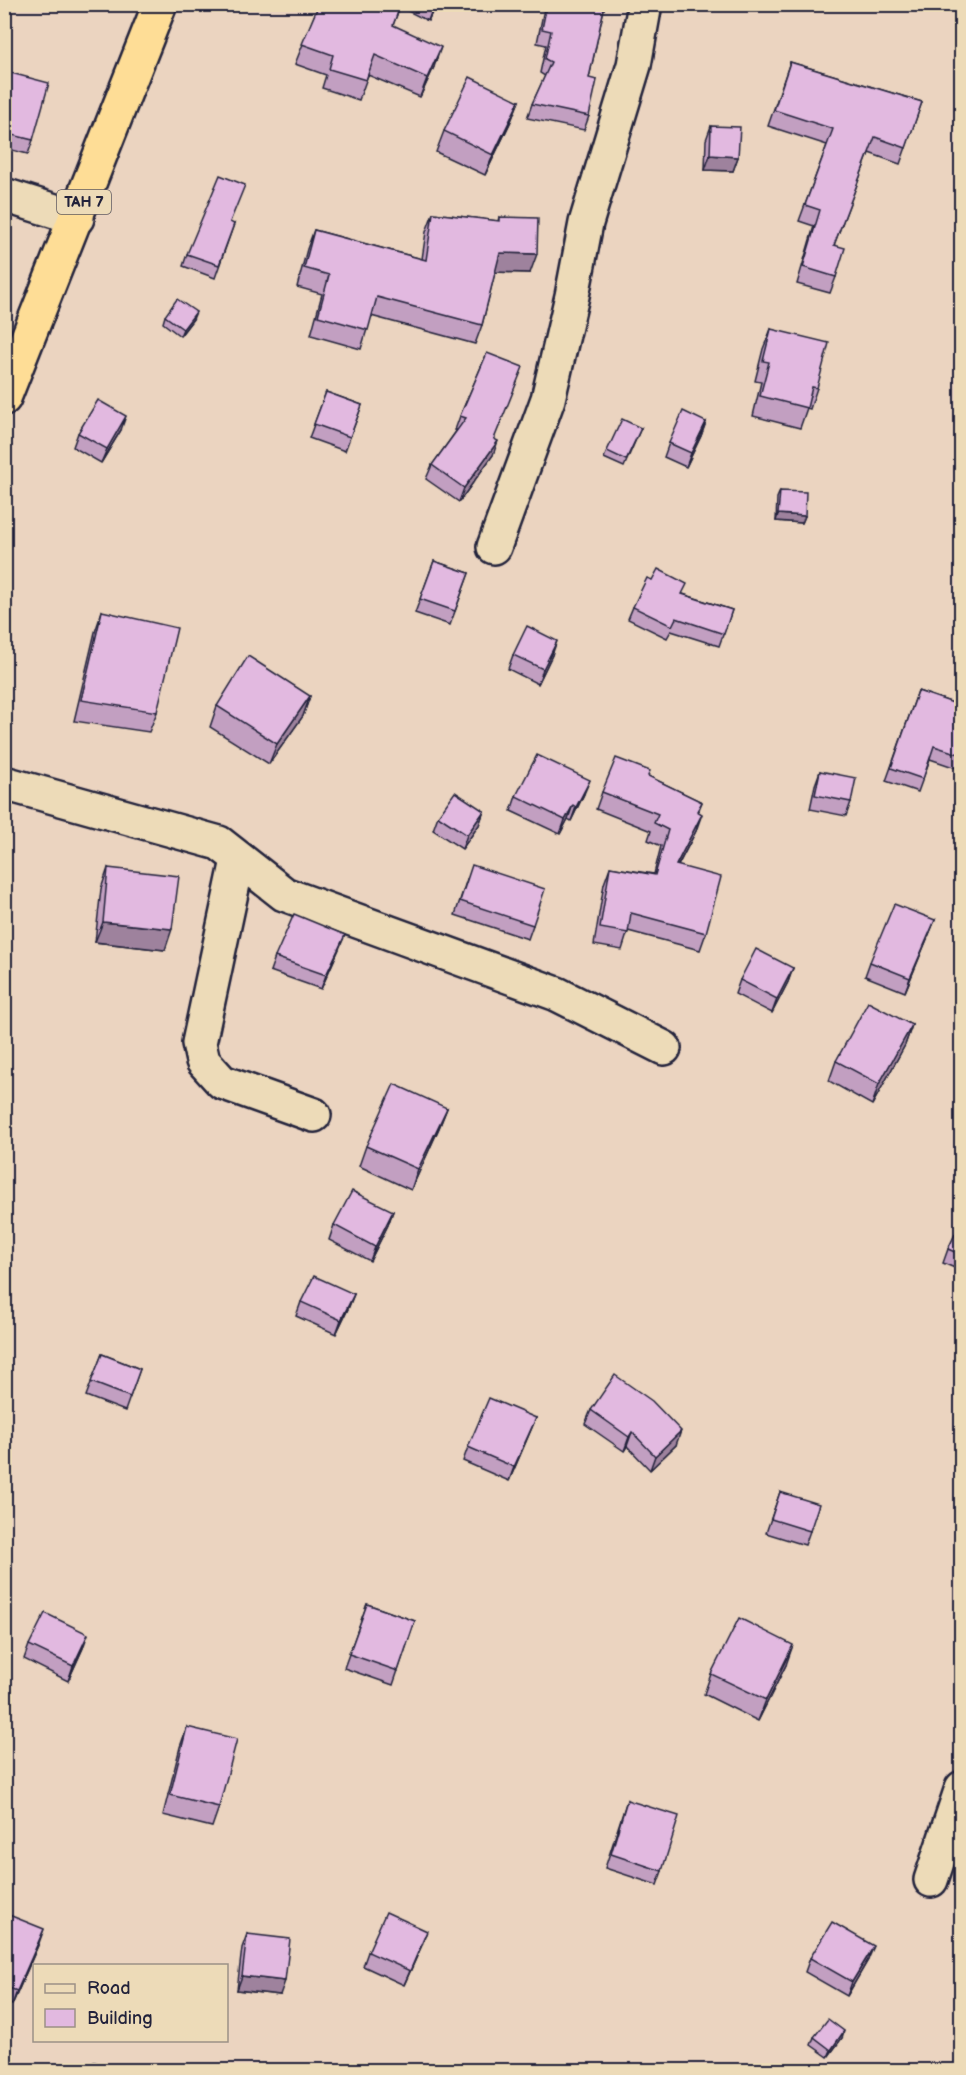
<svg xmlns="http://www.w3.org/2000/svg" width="966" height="2075" viewBox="0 0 966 2075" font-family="'Balsamiq Sans',sans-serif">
<rect width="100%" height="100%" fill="#ebd4c0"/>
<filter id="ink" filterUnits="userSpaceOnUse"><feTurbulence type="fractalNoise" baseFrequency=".0167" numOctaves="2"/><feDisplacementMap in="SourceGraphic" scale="12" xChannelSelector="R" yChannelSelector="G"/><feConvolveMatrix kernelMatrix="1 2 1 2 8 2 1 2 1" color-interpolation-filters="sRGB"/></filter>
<g filter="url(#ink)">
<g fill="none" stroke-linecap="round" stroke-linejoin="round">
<g stroke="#22223b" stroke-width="38">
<g id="minor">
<path d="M 4,195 L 77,218"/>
<path d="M 494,547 L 548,399 L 572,296 L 586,223 L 634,65 L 645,4"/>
<path d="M 4,783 L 219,843 L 284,894 L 557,994 L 664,1048"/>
<path d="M 238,860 L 199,1043 L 203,1061 L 222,1082 L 314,1115"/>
<path d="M 931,1880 L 962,1788"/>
</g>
</g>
<g stroke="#22223b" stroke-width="38">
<path id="highway" d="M 4,398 L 160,4"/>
</g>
<use href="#minor" stroke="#eddbb8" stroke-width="33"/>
<use href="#highway" stroke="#fedd96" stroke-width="33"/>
</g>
<g fill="#c29fc1" stroke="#22223b" stroke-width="1.5">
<path d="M 319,4 L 436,4 L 428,21 L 400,7 L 393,25 L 434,67 L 420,97 L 368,75 L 359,100 L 322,88 L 326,75 L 295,64 Z"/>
<path d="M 545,4 L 605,4 L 589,78 L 589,116 L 584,130 L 527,118 L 532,104 L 545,76 L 540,73 L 546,45 L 537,43 Z"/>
<path d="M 790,62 L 922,102 L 900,164 L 869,153 L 834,245 L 836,277 L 830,293 L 797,284 L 814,226 L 799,221 L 827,145 L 768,126 Z"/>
<path d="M 11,73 L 33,140 L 28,154 L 4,148 L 4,91 Z"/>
<path d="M 519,101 L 511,121 L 485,175 L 436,152 L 444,131 Z"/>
<path d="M 711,126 L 738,157 L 733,171 L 705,170 L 706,140 Z"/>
<path d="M 433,213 L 498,221 L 499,217 L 530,273 L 495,272 L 482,325 L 475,344 L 371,316 L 361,349 L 311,335 L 322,294 L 297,287 L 307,249 L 314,230 L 422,259 L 426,232 Z"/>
<path d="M 234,224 L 215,278 L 183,266 L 187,254 Z"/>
<path d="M 165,316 L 193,319 L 180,336 L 163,323 Z"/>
<path d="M 771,329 L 817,388 L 810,409 L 807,408 L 800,428 L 753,416 L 761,382 L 755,381 L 763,349 Z"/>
<path d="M 487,353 L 495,439 L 493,455 L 459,502 L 426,479 L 432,465 L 457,430 L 455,430 L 460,416 Z"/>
<path d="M 326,392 L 362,405 L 345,451 L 309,438 Z"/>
<path d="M 706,422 L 701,436 L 686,467 L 664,457 L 669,443 Z"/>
<path d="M 641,428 L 624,467 L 604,458 L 607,451 Z"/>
<path d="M 121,430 L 101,463 L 73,447 L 78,433 Z"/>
<path d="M 780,491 L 805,516 L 802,523 L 776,521 L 777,498 Z"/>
<path d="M 434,561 L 469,573 L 450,625 L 415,613 Z"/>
<path d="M 683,594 L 732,610 L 719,646 L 671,631 L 667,638 L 628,619 L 633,607 Z"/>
<path d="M 102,611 L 157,712 L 149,732 L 74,721 L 95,632 Z"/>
<path d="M 513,655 L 552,655 L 538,684 L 508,669 Z"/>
<path d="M 918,691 L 962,706 L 962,770 L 930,759 L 918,792 L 886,781 Z"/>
<path d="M 310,696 L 303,716 L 269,764 L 210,727 L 217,706 Z"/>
<path d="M 820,771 L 851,802 L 846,816 L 810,809 L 815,785 Z"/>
<path d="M 648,776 L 702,802 L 698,812 L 696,831 L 678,866 L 706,933 L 700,950 L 628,931 L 622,950 L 594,945 L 604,884 L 610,867 L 654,874 L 661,846 L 648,840 L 651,831 L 596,809 L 602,792 Z"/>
<path d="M 584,794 L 571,821 L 568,819 L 560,834 L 511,811 L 516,796 Z"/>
<path d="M 484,811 L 479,825 L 462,849 L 433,830 L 438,816 Z"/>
<path d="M 108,868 L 165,950 L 95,942 L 101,889 Z"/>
<path d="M 467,879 L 533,925 L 528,939 L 455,915 Z"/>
<path d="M 935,920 L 905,992 L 865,976 L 870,962 Z"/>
<path d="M 339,949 L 321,989 L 270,971 L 275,957 Z"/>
<path d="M 793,968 L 788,982 L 772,1013 L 735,994 L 740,980 Z"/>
<path d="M 912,1025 L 905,1045 L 872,1105 L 829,1081 L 836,1061 Z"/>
<path d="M 447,1108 L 439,1128 L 411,1190 L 359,1166 L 366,1146 Z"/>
<path d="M 393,1211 L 388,1225 L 370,1261 L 329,1240 L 334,1225 Z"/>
<path d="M 962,1220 L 962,1271 L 943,1263 L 948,1249 Z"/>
<path d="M 354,1294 L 348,1309 L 336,1334 L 296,1316 L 301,1302 Z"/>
<path d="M 102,1354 L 140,1369 L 125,1411 L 86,1396 Z"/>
<path d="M 591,1410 L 676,1445 L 650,1470 L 627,1446 L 624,1451 L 585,1424 Z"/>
<path d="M 536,1418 L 509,1481 L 463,1461 L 468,1447 Z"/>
<path d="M 780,1492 L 810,1531 L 805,1545 L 766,1533 Z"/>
<path d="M 367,1604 L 415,1621 L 393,1685 L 344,1668 Z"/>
<path d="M 29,1645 L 83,1648 L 68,1681 L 24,1659 Z"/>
<path d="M 786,1665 L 758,1721 L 704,1694 L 711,1674 Z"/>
<path d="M 187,1727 L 219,1807 L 212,1827 L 163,1815 L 180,1747 Z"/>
<path d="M 627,1800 L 662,1871 L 657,1885 L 605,1868 Z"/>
<path d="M 4,1913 L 39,1943 L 12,2005 L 4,2002 Z"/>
<path d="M 247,1934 L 280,1995 L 237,1990 L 242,1948 Z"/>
<path d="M 422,1945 L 404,1985 L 363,1966 L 368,1952 Z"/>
<path d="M 810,1958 L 868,1960 L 847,1996 L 805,1972 Z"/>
<path d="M 814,2037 L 842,2038 L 828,2057 L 811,2045 Z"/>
</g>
<g fill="#9e829d" stroke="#22223b" stroke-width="1.5">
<path d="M 10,4 L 12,4 L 4,20 L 4,17 Z"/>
<path d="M 434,4 L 436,4 L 428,21 Z"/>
<path d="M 441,47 L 434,67 L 420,97 L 427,78 Z"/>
<path d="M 519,101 L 511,121 L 485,175 L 493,155 Z"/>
<path d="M 710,155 L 738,157 L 733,171 L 705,170 Z"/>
<path d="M 500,253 L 537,254 L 530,273 L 493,272 Z"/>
<path d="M 196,312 L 193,319 L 180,336 L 183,329 Z"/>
<path d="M 126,416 L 121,430 L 101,463 L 107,449 Z"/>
<path d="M 706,422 L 701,436 L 686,467 L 691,453 Z"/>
<path d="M 498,441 L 493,455 L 459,502 L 464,488 Z"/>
<path d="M 778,514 L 805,516 L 802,523 L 776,521 Z"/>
<path d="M 557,641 L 552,655 L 538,684 L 543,669 Z"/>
<path d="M 310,696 L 303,716 L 269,764 L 277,744 Z"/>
<path d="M 590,780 L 584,794 L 571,821 L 576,807 Z"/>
<path d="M 573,805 L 568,819 L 560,834 L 565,820 Z"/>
<path d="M 484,811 L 479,825 L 462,849 L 467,835 Z"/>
<path d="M 702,814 L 696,831 L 669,882 L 676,865 Z"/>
<path d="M 935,920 L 929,934 L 905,992 L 910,978 Z"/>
<path d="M 103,922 L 172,929 L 165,950 L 95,942 Z"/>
<path d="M 345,935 L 339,949 L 321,989 L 326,975 Z"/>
<path d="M 793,968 L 788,982 L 772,1013 L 777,999 Z"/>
<path d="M 912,1025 L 905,1045 L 872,1105 L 879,1084 Z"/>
<path d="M 447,1108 L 439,1128 L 411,1190 L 418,1169 Z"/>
<path d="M 393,1211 L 388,1225 L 370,1261 L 375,1247 Z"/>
<path d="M 354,1294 L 348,1309 L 336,1334 L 341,1320 Z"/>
<path d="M 536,1418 L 509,1481 L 514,1467 Z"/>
<path d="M 681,1431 L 676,1445 L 650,1470 L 655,1456 Z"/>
<path d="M 632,1432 L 627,1446 L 624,1451 L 629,1437 Z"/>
<path d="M 88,1634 L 83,1648 L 68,1681 L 73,1666 Z"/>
<path d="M 793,1645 L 786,1665 L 758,1721 L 766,1700 Z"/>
<path d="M 44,1929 L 39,1943 L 12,2005 L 17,1991 Z"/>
<path d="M 427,1931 L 422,1945 L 404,1985 L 410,1971 Z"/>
<path d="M 874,1946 L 868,1960 L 847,1996 L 852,1982 Z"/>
<path d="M 242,1976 L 285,1981 L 280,1995 L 237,1990 Z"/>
<path d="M 844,2031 L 842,2038 L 828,2057 L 831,2050 Z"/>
</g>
<g fill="#e2b9e0" stroke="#22223b" stroke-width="1.5">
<path d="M 4,4 L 10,4 L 4,17 Z"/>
<path d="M 319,4 L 401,4 L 393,25 L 441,47 L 427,78 L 375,55 L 366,80 L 329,69 L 333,55 L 302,44 Z"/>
<path d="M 547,4 L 605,4 L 589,78 L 597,80 L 589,116 L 532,104 L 551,62 L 545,59 L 551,31 L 542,29 Z"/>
<path d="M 790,62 L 922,102 L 906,148 L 875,137 L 834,245 L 845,248 L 836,277 L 803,267 L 820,210 L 805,205 L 833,129 L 774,110 Z"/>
<path d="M 11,73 L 49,83 L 33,140 L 4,133 L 4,96 Z"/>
<path d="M 470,77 L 519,101 L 493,155 L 444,131 Z"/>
<path d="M 711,126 L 740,127 L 738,157 L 710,155 Z"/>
<path d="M 220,175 L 245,185 L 230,222 L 234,224 L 219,265 L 187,254 Z"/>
<path d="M 433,213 L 499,221 L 499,217 L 538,218 L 537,254 L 500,253 L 482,325 L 377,297 L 368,330 L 318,316 L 329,275 L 304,268 L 314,230 L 426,260 Z"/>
<path d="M 177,299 L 196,312 L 183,329 L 165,316 Z"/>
<path d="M 771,329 L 829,343 L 817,388 L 812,387 L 807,408 L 760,396 L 769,362 L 763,361 Z"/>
<path d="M 487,353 L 523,367 L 494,439 L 498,441 L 464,488 L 432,465 L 466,418 L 460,416 Z"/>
<path d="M 326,392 L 362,405 L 350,437 L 314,424 Z"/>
<path d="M 98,400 L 126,416 L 107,449 L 78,433 Z"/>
<path d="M 683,411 L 706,422 L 691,453 L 669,443 Z"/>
<path d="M 622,419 L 641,428 L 626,460 L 607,451 Z"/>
<path d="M 780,491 L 806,492 L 805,516 L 778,514 Z"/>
<path d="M 434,561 L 469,573 L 455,611 L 420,599 Z"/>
<path d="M 658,569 L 687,584 L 682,594 L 732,610 L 724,634 L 676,618 L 672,626 L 633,607 L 647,578 L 652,580 Z"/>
<path d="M 102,611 L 177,628 L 157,712 L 81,700 Z"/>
<path d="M 527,626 L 557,641 L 543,669 L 513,655 Z"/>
<path d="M 248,656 L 310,696 L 277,744 L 217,706 Z"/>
<path d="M 918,691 L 962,706 L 962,755 L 934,746 L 923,779 L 891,768 Z"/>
<path d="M 537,755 L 590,780 L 576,807 L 573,805 L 565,820 L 516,796 Z"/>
<path d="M 616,758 L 650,771 L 648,776 L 702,802 L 697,811 L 702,814 L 676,865 L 721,877 L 706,933 L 631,913 L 628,933 L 600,928 L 610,867 L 655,875 L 668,830 L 654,823 L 658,814 L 602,792 Z"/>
<path d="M 820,771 L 856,778 L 851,802 L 815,795 Z"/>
<path d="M 455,792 L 484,811 L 467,835 L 438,816 Z"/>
<path d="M 472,865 L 545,889 L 533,925 L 460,901 Z"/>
<path d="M 108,868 L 179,876 L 172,929 L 103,922 Z"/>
<path d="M 894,904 L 935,920 L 910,978 L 870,962 Z"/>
<path d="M 294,914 L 345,935 L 326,975 L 275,957 Z"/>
<path d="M 756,949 L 793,968 L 777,999 L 740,980 Z"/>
<path d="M 868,1002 L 912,1025 L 879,1084 L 836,1061 Z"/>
<path d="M 394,1084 L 447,1108 L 418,1169 L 366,1146 Z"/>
<path d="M 352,1191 L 393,1211 L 375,1247 L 334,1225 Z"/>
<path d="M 962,1220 L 962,1255 L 948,1249 Z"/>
<path d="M 314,1276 L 354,1294 L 341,1320 L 301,1302 Z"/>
<path d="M 102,1354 L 140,1369 L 130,1397 L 91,1382 Z"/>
<path d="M 615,1375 L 652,1401 L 681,1431 L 655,1456 L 632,1432 L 629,1437 L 591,1410 Z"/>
<path d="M 489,1398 L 536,1418 L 514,1467 L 468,1447 Z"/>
<path d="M 780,1492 L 819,1504 L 810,1531 L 771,1519 Z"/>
<path d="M 367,1604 L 415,1621 L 398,1671 L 349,1654 Z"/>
<path d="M 45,1613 L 88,1634 L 73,1666 L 29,1645 Z"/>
<path d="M 739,1618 L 793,1645 L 766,1700 L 711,1674 Z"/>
<path d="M 187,1727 L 237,1739 L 219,1807 L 170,1795 Z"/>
<path d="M 627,1800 L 679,1816 L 662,1871 L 611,1854 Z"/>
<path d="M 386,1912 L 427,1931 L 410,1971 L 368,1952 Z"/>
<path d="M 4,1913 L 44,1929 L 17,1991 L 4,1986 Z"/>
<path d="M 832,1922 L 874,1946 L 852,1982 L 810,1958 Z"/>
<path d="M 247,1934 L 290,1939 L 285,1981 L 242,1976 Z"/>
<path d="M 828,2019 L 844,2031 L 831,2050 L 814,2037 Z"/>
<path d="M 94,2062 L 126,2069 L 125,2070 L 93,2070 Z"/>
</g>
</g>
<g text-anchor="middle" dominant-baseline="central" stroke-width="4.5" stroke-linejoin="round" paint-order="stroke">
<rect fill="#eddbb8" stroke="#5f5a60" stroke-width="1.5" x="57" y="190" width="54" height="24" rx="4.5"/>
<g font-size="15" font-weight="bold" fill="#22223b">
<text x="84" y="202">TAH 7</text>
</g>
</g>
<rect width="966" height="2075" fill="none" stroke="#eddbb8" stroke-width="24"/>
<rect x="12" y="12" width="942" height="2051" fill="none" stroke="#22223b" stroke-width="2" filter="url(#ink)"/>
<rect x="33" y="1964" width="195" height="78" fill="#eddbb8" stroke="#9c9186" stroke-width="1.5"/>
<rect x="45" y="1984" width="30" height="9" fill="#eddbb8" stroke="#9c9186" stroke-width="1.5"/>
<text x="87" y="1994" font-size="18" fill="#22223b">Road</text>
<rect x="45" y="2009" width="30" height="18" fill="#e2b9e0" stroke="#9c9186" stroke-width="1.5"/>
<text x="87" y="2024" font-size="18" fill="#22223b">Building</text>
</svg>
